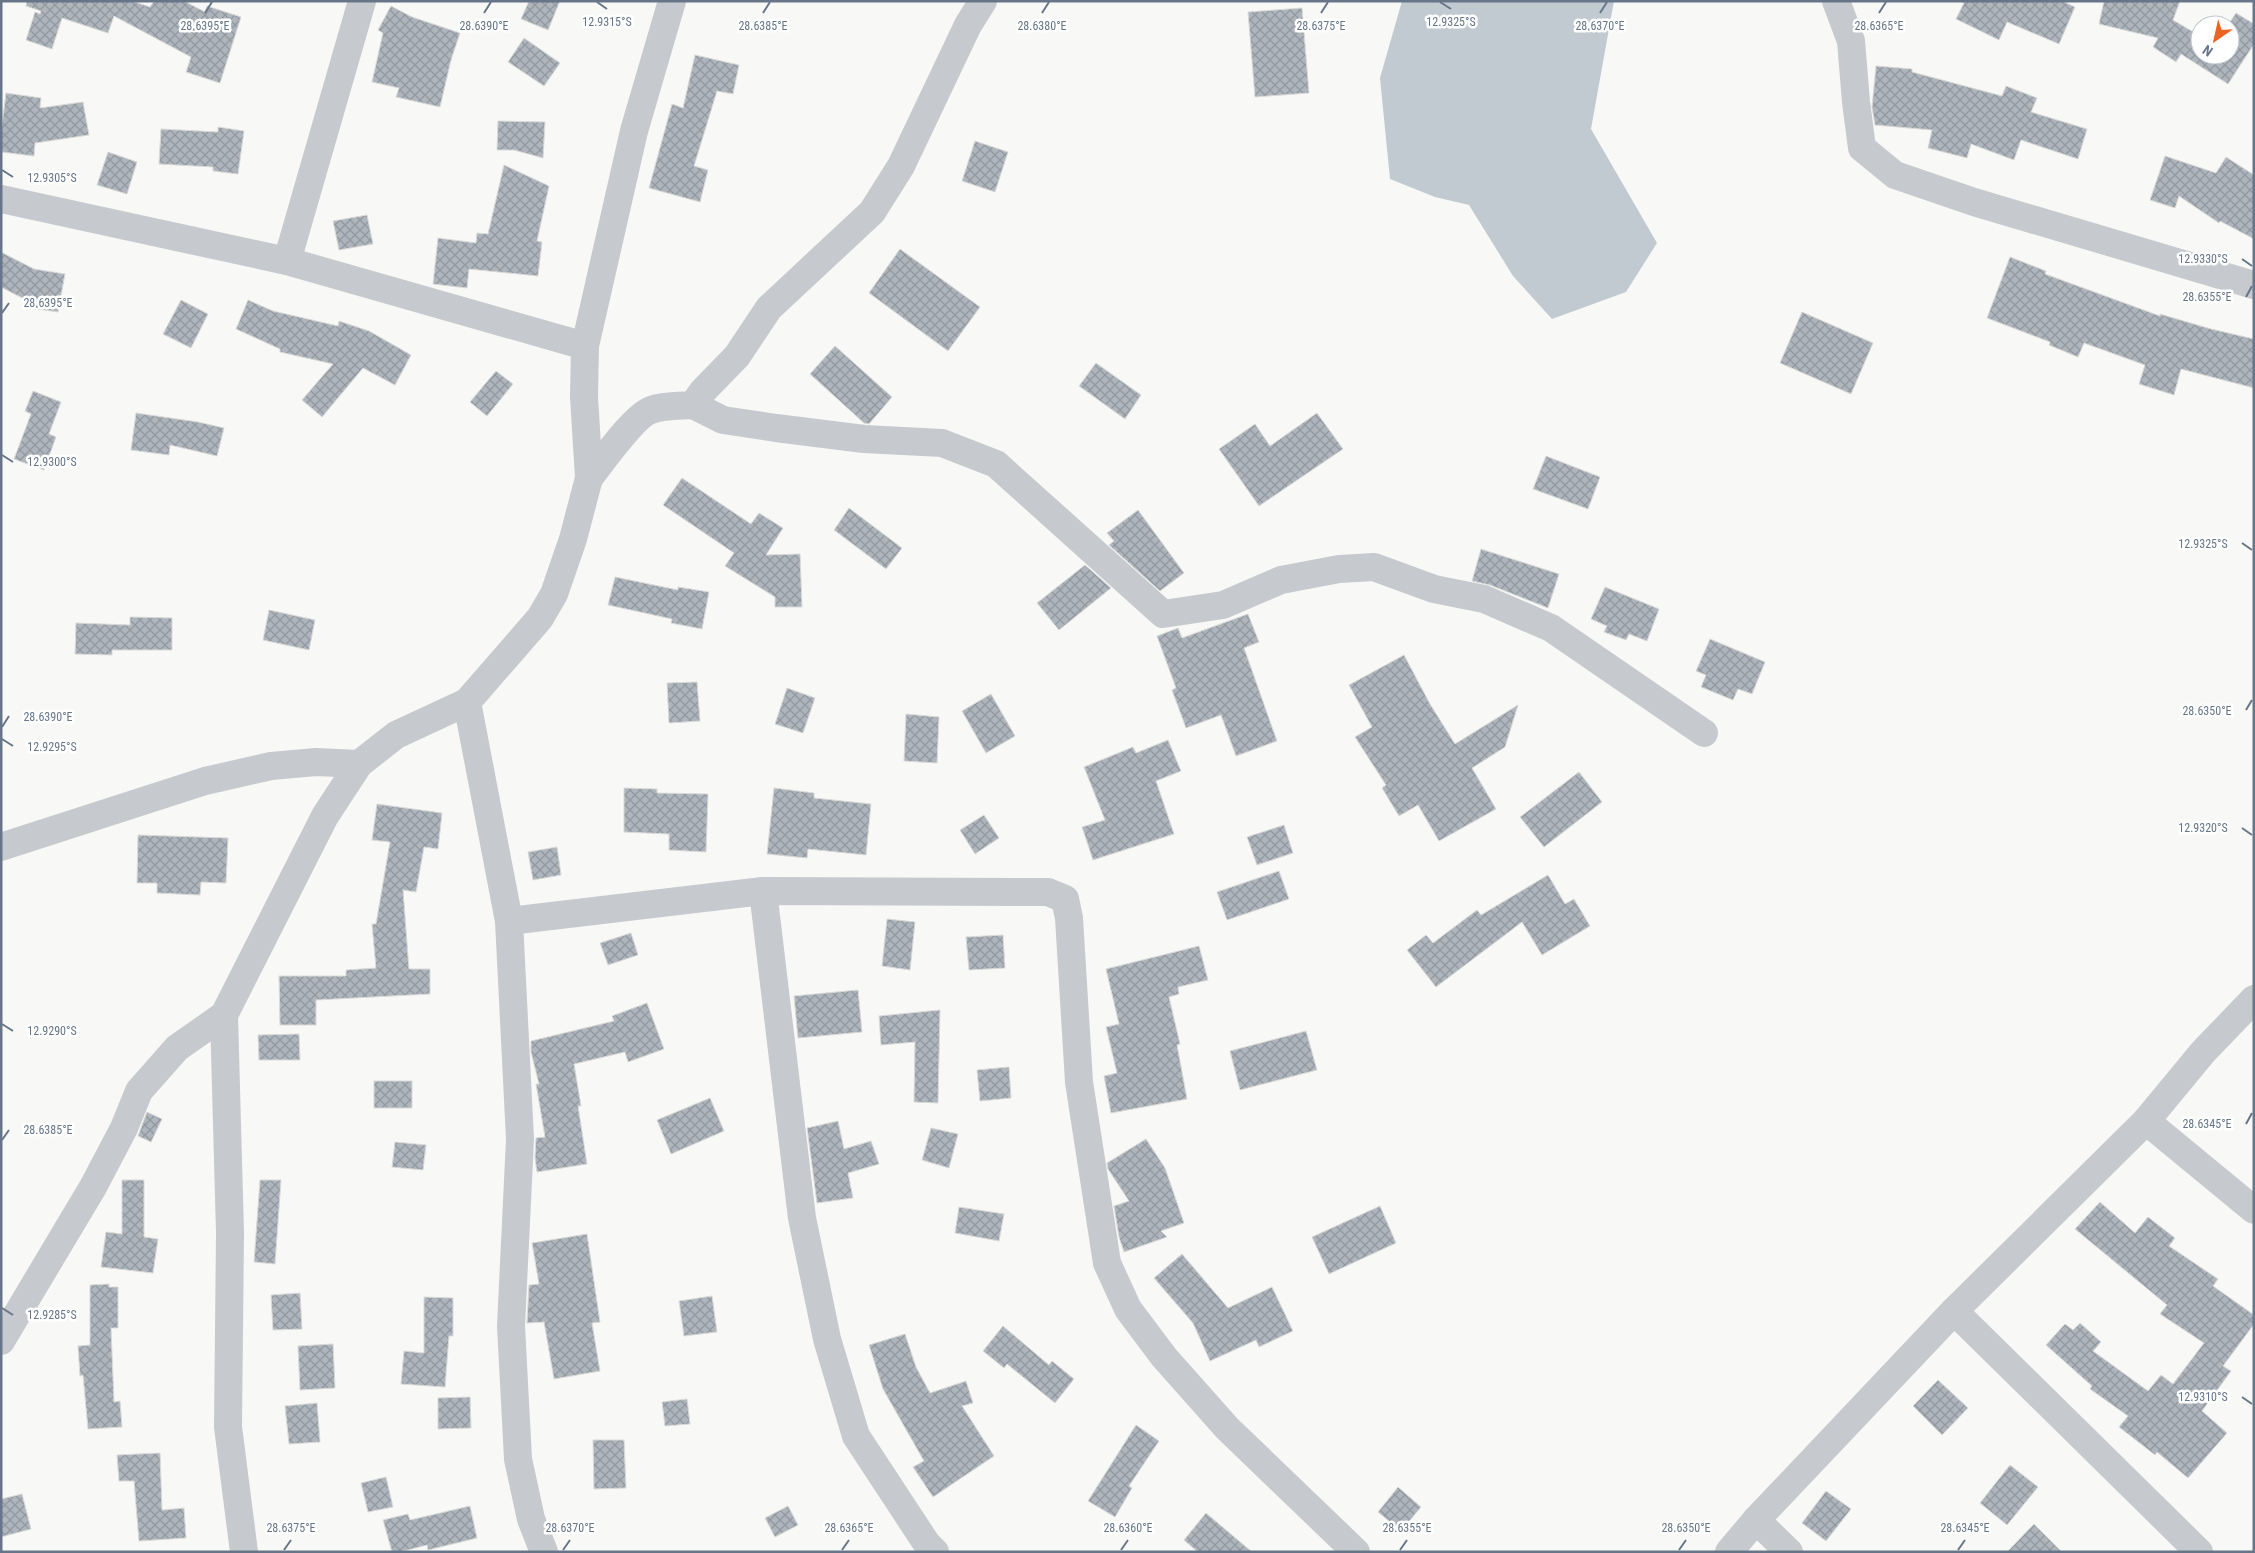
<svg xmlns="http://www.w3.org/2000/svg" width="2255" height="1553" viewBox="0 0 2255 1553" font-family="'Roboto Condensed',sans-serif">
<defs>
<pattern id="building-cross-hatch" width="8" height="8" patternUnits="userSpaceOnUse" patternTransform="scale(1.25)"><rect width="8" height="8" fill="#aeb5bc"/><path d="M0 0l8 8M0 8l8-8" fill="none" stroke="#91989f"/></pattern>
</defs>
<rect width="100%" height="100%" fill="#f8f9f6"/>
<path fill="#c1cad0" d="M 1402,1 L 1614,1 L 1591,129 L 1657,243 L 1626,292 L 1552,319 L 1513,276 L 1469,205 L 1435,197 L 1390,179 L 1380,78 Z"/>
<g fill="url(#building-cross-hatch)" stroke="#dadad8">
<path d="M 27,1 L 132,1 L 150,7 L 154,1 L 184,1 L 205,12 L 207,6 L 241,17 L 220,83 L 186,72 L 191,57 L 114,16 L 108,33 L 62,18 L 52,49 L 26,40 L 35,12 L 40,14 L 41,11 L 26,6 Z"/>
<path d="M 529,1 L 560,1 L 548,30 L 521,19 Z"/>
<path d="M 1960,1 L 2062,1 L 2075,7 L 2059,44 L 2007,22 L 1999,40 L 1956,19 L 1964,3 Z"/>
<path d="M 2104,1 L 2180,1 L 2173,20 L 2200,36 L 2200,55 L 2230,55 L 2230,25 L 2228,25 L 2236,13 L 2254,24 L 2254,44 L 2228,84 L 2181,54 L 2176,62 L 2153,47 L 2158,38 L 2099,24 Z"/>
<path d="M 391,6 L 412,17 L 460,33 L 451,60 L 440,107 L 396,97 L 399,88 L 372,82 L 383,33 L 378,30 Z"/>
<path d="M 1302,8 L 1309,93 L 1255,97 L 1248,12 Z"/>
<path d="M 524,38 L 560,63 L 544,86 L 508,62 Z"/>
<path d="M 695,55 L 739,65 L 733,94 L 717,91 L 694,166 L 708,170 L 700,202 L 649,188 L 672,104 L 683,108 Z"/>
<path d="M 1876,66 L 1912,69 L 1912,72 L 2002,96 L 2006,86 L 2037,98 L 2031,112 L 2087,129 L 2078,159 L 2021,140 L 2014,160 L 1971,144 L 1967,158 L 1928,148 L 1932,130 L 1875,125 L 1872,107 Z"/>
<path d="M 6,93 L 41,98 L 40,108 L 83,102 L 89,135 L 35,143 L 34,156 L 1,152 L 1,133 Z"/>
<path d="M 498,121 L 545,122 L 543,158 L 514,150 L 497,150 Z"/>
<path d="M 218,127 L 244,131 L 238,174 L 213,171 L 213,167 L 159,164 L 161,129 L 218,132 Z"/>
<path d="M 975,141 L 1008,152 L 995,192 L 962,181 Z"/>
<path d="M 108,152 L 137,162 L 127,194 L 97,185 Z"/>
<path d="M 2165,156 L 2216,173 L 2226,157 L 2254,175 L 2254,239 L 2220,221 L 2219,223 L 2179,196 L 2175,208 L 2150,200 Z"/>
<path d="M 504,165 L 549,186 L 537,241 L 542,242 L 538,276 L 469,269 L 467,288 L 433,284 L 438,238 L 476,243 L 477,233 L 488,234 Z"/>
<path d="M 367,215 L 373,244 L 339,250 L 333,221 Z"/>
<path d="M 900,249 L 980,307 L 948,351 L 869,293 Z"/>
<path d="M 1,252 L 34,269 L 65,274 L 58,312 L 31,308 L 32,303 L 1,287 Z"/>
<path d="M 2010,257 L 2046,271 L 2045,274 L 2160,316 L 2160,314 L 2211,329 L 2254,339 L 2254,388 L 2181,369 L 2174,395 L 2139,384 L 2145,365 L 2084,343 L 2078,357 L 2049,345 L 2050,342 L 1987,318 Z"/>
<path d="M 181,300 L 208,314 L 191,348 L 163,334 Z"/>
<path d="M 248,300 L 273,311 L 338,326 L 339,321 L 369,331 L 411,355 L 395,385 L 363,368 L 322,417 L 302,400 L 333,364 L 280,352 L 280,349 L 236,329 Z"/>
<path d="M 1802,312 L 1873,343 L 1851,394 L 1780,363 Z"/>
<path d="M 835,346 L 892,397 L 869,424 L 864,423 L 810,374 Z"/>
<path d="M 1096,363 L 1141,395 L 1125,419 L 1079,386 Z"/>
<path d="M 496,371 L 513,384 L 487,416 L 470,402 Z"/>
<path d="M 33,391 L 61,402 L 49,434 L 56,437 L 44,470 L 14,459 L 31,414 L 25,411 Z"/>
<path d="M 136,413 L 198,422 L 224,428 L 217,456 L 170,445 L 169,455 L 131,450 Z"/>
<path d="M 1317,413 L 1343,449 L 1259,506 L 1219,449 L 1255,424 L 1270,446 Z"/>
<path d="M 1546,456 L 1600,477 L 1588,509 L 1533,489 Z"/>
<path d="M 682,478 L 751,524 L 759,513 L 783,528 L 766,555 L 800,554 L 802,607 L 775,607 L 775,597 L 725,566 L 734,553 L 663,505 Z"/>
<path d="M 849,508 L 902,548 L 886,569 L 834,530 Z"/>
<path d="M 1138,510 L 1184,573 L 1160,591 L 1109,545 L 1114,541 L 1107,533 Z"/>
<path d="M 1481,549 L 1559,574 L 1548,608 L 1490,585 L 1472,581 Z"/>
<path d="M 1085,565 L 1111,588 L 1059,630 L 1037,603 Z"/>
<path d="M 615,577 L 678,590 L 678,587 L 709,592 L 702,629 L 671,623 L 672,619 L 608,605 Z"/>
<path d="M 1605,587 L 1659,609 L 1647,641 L 1629,634 L 1626,640 L 1604,632 L 1607,626 L 1591,619 Z"/>
<path d="M 269,610 L 315,620 L 309,650 L 263,640 Z"/>
<path d="M 1248,614 L 1259,642 L 1244,648 L 1277,741 L 1236,756 L 1221,715 L 1186,728 L 1172,690 L 1176,688 L 1157,636 L 1178,628 L 1182,638 Z"/>
<path d="M 130,617 L 172,618 L 172,650 L 112,650 L 112,655 L 75,654 L 76,623 L 130,625 Z"/>
<path d="M 1710,639 L 1765,662 L 1752,694 L 1738,689 L 1733,700 L 1701,687 L 1706,675 L 1696,671 Z"/>
<path d="M 1404,655 L 1430,704 L 1455,744 L 1518,705 L 1505,747 L 1472,768 L 1496,809 L 1439,841 L 1418,805 L 1399,816 L 1382,788 L 1386,785 L 1355,737 L 1372,727 L 1349,685 Z"/>
<path d="M 697,682 L 700,721 L 669,723 L 667,683 Z"/>
<path d="M 787,688 L 815,698 L 803,733 L 775,724 Z"/>
<path d="M 991,694 L 1015,736 L 986,753 L 962,711 Z"/>
<path d="M 906,714 L 939,717 L 937,763 L 904,761 Z"/>
<path d="M 1168,740 L 1181,771 L 1156,781 L 1174,834 L 1093,860 L 1082,827 L 1105,820 L 1084,767 L 1133,747 L 1136,753 Z"/>
<path d="M 1579,772 L 1602,802 L 1544,847 L 1520,817 Z"/>
<path d="M 624,788 L 657,789 L 657,793 L 708,794 L 706,852 L 669,850 L 669,834 L 624,832 Z"/>
<path d="M 774,788 L 814,793 L 814,798 L 871,804 L 866,855 L 808,849 L 807,858 L 767,854 Z"/>
<path d="M 377,804 L 442,813 L 438,849 L 424,847 L 416,892 L 403,890 L 409,969 L 430,969 L 430,994 L 316,1000 L 316,1025 L 280,1025 L 279,976 L 346,976 L 346,970 L 376,968 L 372,924 L 376,924 L 390,842 L 372,840 Z"/>
<path d="M 984,815 L 999,838 L 975,854 L 960,830 Z"/>
<path d="M 1284,825 L 1293,853 L 1257,865 L 1247,837 Z"/>
<path d="M 138,835 L 228,838 L 226,883 L 201,882 L 200,895 L 157,893 L 157,883 L 137,883 Z"/>
<path d="M 557,847 L 561,875 L 533,880 L 528,852 Z"/>
<path d="M 1279,871 L 1289,899 L 1227,920 L 1217,892 Z"/>
<path d="M 1548,875 L 1565,904 L 1574,899 L 1590,926 L 1542,955 L 1522,922 L 1436,987 L 1407,950 L 1426,935 L 1433,943 L 1477,910 L 1481,915 Z"/>
<path d="M 887,919 L 915,922 L 910,970 L 882,966 Z"/>
<path d="M 631,933 L 638,955 L 608,965 L 600,943 Z"/>
<path d="M 1003,935 L 1005,968 L 969,970 L 966,937 Z"/>
<path d="M 1199,946 L 1208,980 L 1178,987 L 1179,994 L 1169,997 L 1180,1044 L 1177,1045 L 1187,1099 L 1111,1113 L 1104,1076 L 1117,1073 L 1106,1027 L 1119,1024 L 1106,969 Z"/>
<path d="M 858,990 L 862,1032 L 798,1038 L 794,996 Z"/>
<path d="M 647,1003 L 664,1049 L 628,1062 L 625,1052 L 574,1064 L 581,1106 L 578,1106 L 587,1164 L 537,1172 L 535,1158 L 536,1138 L 545,1137 L 536,1084 L 539,1084 L 531,1052 L 531,1041 L 614,1021 L 612,1016 Z"/>
<path d="M 940,1010 L 938,1103 L 914,1102 L 915,1042 L 881,1045 L 879,1016 Z"/>
<path d="M 1306,1031 L 1317,1070 L 1240,1090 L 1230,1051 Z"/>
<path d="M 299,1034 L 300,1060 L 259,1060 L 258,1035 Z"/>
<path d="M 1009,1067 L 1011,1098 L 980,1101 L 977,1070 Z"/>
<rect x="374" y="1081" width="38" height="27"/>
<path d="M 710,1098 L 724,1131 L 671,1154 L 657,1120 Z"/>
<path d="M 147,1112 L 162,1119 L 151,1142 L 138,1136 Z"/>
<path d="M 838,1121 L 844,1149 L 871,1141 L 879,1164 L 848,1173 L 853,1198 L 817,1203 L 807,1128 Z"/>
<path d="M 931,1128 L 958,1134 L 949,1168 L 922,1160 Z"/>
<path d="M 1146,1139 L 1165,1168 L 1184,1223 L 1161,1231 L 1167,1237 L 1124,1252 L 1119,1237 L 1114,1206 L 1129,1201 L 1108,1169 L 1107,1163 Z"/>
<path d="M 395,1142 L 426,1145 L 423,1170 L 392,1167 Z"/>
<path d="M 122,1180 L 144,1180 L 144,1237 L 158,1239 L 153,1273 L 101,1267 L 106,1232 L 122,1234 Z"/>
<path d="M 260,1180 L 281,1180 L 275,1264 L 254,1262 Z"/>
<path d="M 2100,1202 L 2135,1233 L 2148,1217 L 2175,1238 L 2169,1246 L 2218,1279 L 2213,1286 L 2254,1315 L 2254,1324 L 2223,1366 L 2231,1371 L 2202,1411 L 2227,1433 L 2188,1478 L 2157,1452 L 2155,1455 L 2119,1427 L 2128,1416 L 2090,1389 L 2092,1386 L 2046,1345 L 2065,1324 L 2073,1330 L 2080,1323 L 2101,1342 L 2093,1351 L 2148,1391 L 2161,1375 L 2173,1384 L 2204,1343 L 2160,1314 L 2167,1305 L 2075,1229 Z"/>
<path d="M 1380,1206 L 1396,1243 L 1329,1274 L 1312,1237 Z"/>
<path d="M 959,1207 L 1004,1214 L 999,1241 L 955,1233 Z"/>
<path d="M 587,1234 L 600,1322 L 592,1323 L 600,1371 L 554,1379 L 544,1322 L 527,1323 L 529,1285 L 539,1284 L 532,1243 Z"/>
<path d="M 1182,1254 L 1228,1308 L 1272,1287 L 1293,1331 L 1259,1347 L 1256,1340 L 1210,1361 L 1193,1323 L 1154,1278 Z"/>
<path d="M 109,1284 L 109,1287 L 118,1287 L 118,1328 L 111,1328 L 114,1402 L 120,1401 L 122,1427 L 88,1429 L 83,1375 L 80,1376 L 78,1346 L 90,1345 L 90,1285 Z"/>
<path d="M 300,1293 L 302,1329 L 273,1330 L 271,1295 Z"/>
<path d="M 712,1296 L 717,1332 L 684,1336 L 679,1301 Z"/>
<path d="M 424,1297 L 453,1298 L 453,1336 L 449,1336 L 445,1387 L 401,1384 L 404,1351 L 424,1353 Z"/>
<path d="M 1003,1326 L 1049,1365 L 1052,1361 L 1074,1379 L 1055,1403 L 1007,1364 L 1004,1368 L 983,1351 Z"/>
<path d="M 905,1334 L 916,1367 L 930,1393 L 966,1381 L 973,1403 L 962,1406 L 994,1456 L 933,1497 L 913,1467 L 924,1461 L 883,1389 L 869,1345 Z"/>
<path d="M 333,1344 L 335,1388 L 300,1390 L 298,1346 Z"/>
<path d="M 1938,1380 L 1968,1408 L 1942,1435 L 1913,1406 Z"/>
<path d="M 470,1397 L 471,1428 L 438,1429 L 438,1398 Z"/>
<path d="M 687,1399 L 690,1424 L 665,1426 L 662,1402 Z"/>
<path d="M 317,1403 L 320,1442 L 289,1444 L 285,1406 Z"/>
<path d="M 1136,1425 L 1159,1441 L 1129,1486 L 1132,1488 L 1115,1517 L 1088,1501 Z"/>
<path d="M 593,1440 L 624,1440 L 626,1488 L 594,1489 Z"/>
<path d="M 160,1453 L 162,1510 L 184,1508 L 186,1538 L 139,1541 L 134,1481 L 119,1481 L 117,1455 Z"/>
<path d="M 2010,1465 L 2038,1487 L 2007,1525 L 1980,1503 Z"/>
<path d="M 386,1477 L 393,1507 L 368,1512 L 361,1483 Z"/>
<path d="M 1398,1487 L 1421,1507 L 1401,1531 L 1378,1512 Z"/>
<path d="M 1826,1491 L 1851,1509 L 1826,1541 L 1802,1523 Z"/>
<path d="M 22,1494 L 31,1529 L 1,1537 L 1,1499 Z"/>
<path d="M 470,1506 L 477,1538 L 428,1550 L 427,1545 L 400,1552 L 392,1552 L 383,1520 L 408,1514 L 410,1520 Z"/>
<path d="M 788,1506 L 798,1525 L 775,1537 L 765,1518 Z"/>
<path d="M 1206,1513 L 1252,1552 L 1198,1552 L 1184,1540 Z"/>
<path d="M 2034,1524 L 2062,1552 L 2007,1552 Z"/>
</g>
<g fill="none" stroke-linecap="round" stroke-linejoin="round">
<g stroke="#c6c9cd" stroke-width="28">
<path d="M 1836,1 L 1851,41 L 1856,102 L 1862,148 L 1895,175 L 1974,202 L 2254,285"/>
<path d="M 1,199 L 287,261 L 585,346"/>
<path d="M 287,261 L 362,1"/>
<path d="M 693,405 L 723,420 L 776,428 L 864,439 L 942,443 L 996,464 L 1163,614 L 1223,605 L 1281,580 L 1339,569 L 1374,567 L 1434,589 L 1484,599 L 1551,628 L 1704,733"/>
<path d="M 589,478 C 601,463 635,415 651,410 C 664,405 679,406 693,405 L 703,391 L 737,356 L 769,308 L 872,212 L 901,166 L 968,25 L 983,1"/>
<path d="M 467,702 L 509,921 L 520,1139 L 511,1326 L 518,1459 L 531,1519 L 544,1552"/>
<path d="M 1,847 L 205,781 L 271,766 L 316,762 L 359,764"/>
<path d="M 509,921 L 763,891"/>
<path d="M 224,1015 L 230,1233 L 228,1427 L 244,1552"/>
<path d="M 2146,1121 L 2254,1210"/>
<path d="M 1954,1311 L 2199,1552"/>
<path d="M 1,1341 L 93,1187 L 124,1128 L 139,1091 L 177,1048 L 224,1015 L 325,816 L 359,764 L 396,735 L 467,702 L 540,618 L 554,594 L 573,539 L 589,478 L 584,397 L 585,346 L 634,131 L 672,1"/>
<path d="M 1756,1520 L 1789,1552"/>
<path d="M 935,1552 L 927,1544 L 856,1436 L 827,1339 L 802,1218 L 763,891 L 1048,892 L 1065,899 L 1069,918 L 1079,1082 L 1107,1263 L 1128,1309 L 1164,1357 L 1227,1428 L 1356,1552"/>
<path d="M 1729,1552 L 1756,1520 L 1954,1311 L 2146,1121 L 2203,1052 L 2254,999"/>
</g>
</g>
<path fill="none" stroke="#667688" stroke-width="2" d="M 597,2 L 607,9M 1440,2 L 1451,9M 205,13 L 212,2M 484,13 L 491,2M 763,13 L 770,2M 1042,13 L 1049,2M 1321,13 L 1328,2M 1600,13 L 1607,2M 1879,13 L 1886,2M 2,170 L 13,177M 2242,259 L 2252,266M 2246,297 L 2252,286M 2,313 L 9,303M 2,455 L 13,462M 2242,543 L 2252,550M 2246,710 L 2252,700M 2,727 L 9,716M 2,739 L 13,746M 2242,828 L 2252,835M 2,1024 L 13,1031M 2246,1124 L 2252,1113M 2,1140 L 9,1130M 2,1308 L 13,1315M 2242,1397 L 2252,1404M 284,1550 L 291,1540M 563,1550 L 570,1540M 842,1550 L 849,1540M 1121,1550 L 1128,1540M 1400,1550 L 1407,1540M 1679,1550 L 1686,1540M 1958,1550 L 1965,1540"/>
<g font-size="12" text-anchor="middle" fill="#667688" stroke="#fff" stroke-width="5" stroke-linejoin="round" paint-order="stroke">
<text x="607" y="26">12.9315°S</text>
<text x="1451" y="26">12.9325°S</text>
<text x="205" y="30">28.6395°E</text>
<text x="484" y="30">28.6390°E</text>
<text x="763" y="30">28.6385°E</text>
<text x="1042" y="30">28.6380°E</text>
<text x="1321" y="30">28.6375°E</text>
<text x="1600" y="30">28.6370°E</text>
<text x="1879" y="30">28.6365°E</text>
<text x="52" y="182">12.9305°S</text>
<text x="2203" y="263">12.9330°S</text>
<text x="2207" y="301">28.6355°E</text>
<text x="48" y="307">28.6395°E</text>
<text x="52" y="466">12.9300°S</text>
<text x="2203" y="548">12.9325°S</text>
<text x="2207" y="715">28.6350°E</text>
<text x="48" y="721">28.6390°E</text>
<text x="52" y="751">12.9295°S</text>
<text x="2203" y="832">12.9320°S</text>
<text x="52" y="1035">12.9290°S</text>
<text x="2207" y="1128">28.6345°E</text>
<text x="48" y="1134">28.6385°E</text>
<text x="52" y="1319">12.9285°S</text>
<text x="2203" y="1401">12.9310°S</text>
<text x="291" y="1532">28.6375°E</text>
<text x="570" y="1532">28.6370°E</text>
<text x="849" y="1532">28.6365°E</text>
<text x="1128" y="1532">28.6360°E</text>
<text x="1407" y="1532">28.6355°E</text>
<text x="1686" y="1532">28.6350°E</text>
<text x="1965" y="1532">28.6345°E</text>
</g>
<rect width="2255" height="1553" fill="none" stroke="#667688" stroke-width="5"/>
<g transform="translate(2215 40) rotate(214)"><circle r="24" fill="#ffffff" stroke="#c2c8cf"/>
<path d="M0-4L9 19L0 12L-9 19Z" fill="#eb6223"/>
<text y="-8" font-size="14" font-weight="bold" text-anchor="middle" fill="#667688">N</text>
</g>
</svg>
